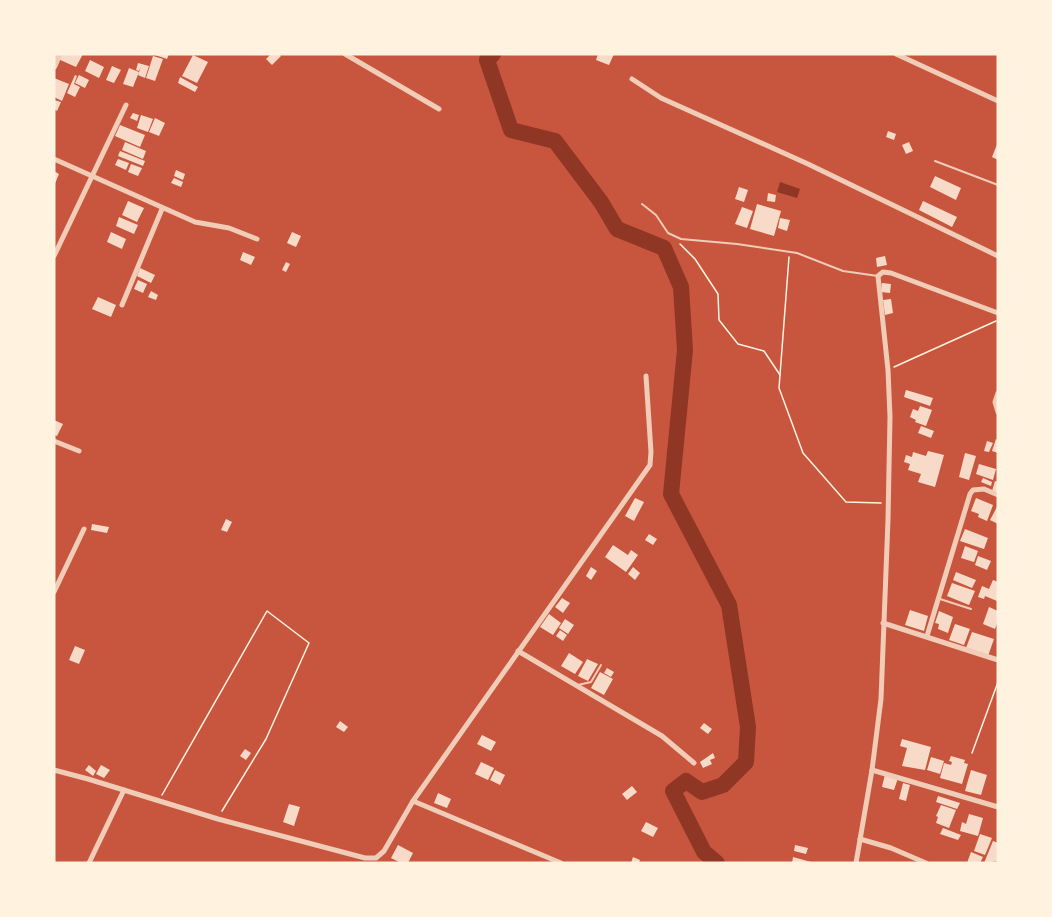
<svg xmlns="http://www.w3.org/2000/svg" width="1052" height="917" viewBox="0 0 1052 917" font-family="Quicksand,sans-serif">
<rect width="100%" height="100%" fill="#c8553d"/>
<path fill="#8f3625" d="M 780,182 L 800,189 L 797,198 L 777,192 Z"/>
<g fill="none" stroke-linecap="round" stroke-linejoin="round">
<path stroke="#8f3625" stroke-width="16" d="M 493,54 L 487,60 L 511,130 L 555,141 L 601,202 L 617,229 L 664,248 L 681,287 L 685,350 L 671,494 L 729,605 L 748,727 L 746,762 L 723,785 L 702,792 L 686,781 L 673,791 L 704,852 L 717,863"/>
</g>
<g fill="#f7dbc8">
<path d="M 60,54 L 83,54 L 76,67 L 58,59 Z"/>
<path d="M 152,54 L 169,54 L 167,59 Z"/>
<path d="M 271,54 L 279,54 L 281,56 L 272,65 L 266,59 Z"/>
<path d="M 598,54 L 614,54 L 609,65 L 596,60 Z"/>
<path d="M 193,55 L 208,62 L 197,83 L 182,76 Z"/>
<path d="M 153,56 L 163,59 L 155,81 L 146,78 Z"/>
<path d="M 90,60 L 104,67 L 99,78 L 85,71 Z"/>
<path d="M 138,63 L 149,66 L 145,78 L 138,75 L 141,67 L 139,71 L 136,70 Z"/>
<path d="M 112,66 L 121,70 L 114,83 L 106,80 Z"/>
<path d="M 129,68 L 139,72 L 133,87 L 123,84 Z"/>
<path d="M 75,75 L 77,76 L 74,84 L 80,87 L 75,97 L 67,93 Z"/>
<path d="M 79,75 L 89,80 L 85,88 L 75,83 Z"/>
<path d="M 180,77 L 198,87 L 195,92 L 178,83 Z"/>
<path d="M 54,78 L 69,84 L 62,101 L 54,97 Z"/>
<path d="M 54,100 L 61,102 L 57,111 L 54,109 Z"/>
<path d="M 133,113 L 139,115 L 137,121 L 130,118 Z"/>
<path d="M 141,115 L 153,119 L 148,132 L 137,128 Z"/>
<path d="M 155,118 L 165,123 L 159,136 L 149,132 Z"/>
<path d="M 120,125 L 145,135 L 140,147 L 115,136 Z"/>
<path d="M 888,131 L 896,134 L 894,140 L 886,137 Z"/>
<path d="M 125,142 L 146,151 L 143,159 L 122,150 Z"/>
<path d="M 909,142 L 913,151 L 906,154 L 902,145 Z"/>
<path d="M 998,142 L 998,160 L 992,157 Z"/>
<path d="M 120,151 L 145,161 L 143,166 L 118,156 Z"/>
<path d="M 118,159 L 129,163 L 126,170 L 115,165 Z"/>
<path d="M 131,164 L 142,168 L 138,176 L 128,172 Z"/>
<path d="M 176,170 L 185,174 L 183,180 L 174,176 Z"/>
<path d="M 54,171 L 59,174 L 54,186 Z"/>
<path d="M 935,176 L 961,188 L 956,200 L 930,187 Z"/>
<path d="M 174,178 L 183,182 L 181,187 L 171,183 Z"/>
<path d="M 739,187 L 748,190 L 744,202 L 735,199 Z"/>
<path d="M 768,193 L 776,195 L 775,202 L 767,201 Z"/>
<path d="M 128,201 L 144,208 L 137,222 L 122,215 Z"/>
<path d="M 923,201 L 957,217 L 952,227 L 919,210 Z"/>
<path d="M 757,204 L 781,211 L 774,236 L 750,229 Z"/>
<path d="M 742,207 L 753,211 L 747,228 L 735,224 Z"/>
<path d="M 119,217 L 138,225 L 134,234 L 116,226 Z"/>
<path d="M 780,218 L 790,220 L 787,231 L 778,228 Z"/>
<path d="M 111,232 L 126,239 L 122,249 L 107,242 Z"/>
<path d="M 292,232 L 301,236 L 296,247 L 287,243 Z"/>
<path d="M 243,252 L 255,257 L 251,265 L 240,260 Z"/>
<path d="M 885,256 L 887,265 L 877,267 L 876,258 Z"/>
<path d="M 286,262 L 290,264 L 286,272 L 282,270 Z"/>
<path d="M 140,268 L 155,275 L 151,283 L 137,276 Z"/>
<path d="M 138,280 L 147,284 L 143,293 L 134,289 Z"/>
<path d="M 882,283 L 891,284 L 890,293 L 881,292 Z"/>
<path d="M 151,291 L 158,295 L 156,300 L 148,297 Z"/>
<path d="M 98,297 L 116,305 L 111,317 L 92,309 Z"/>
<path d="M 891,299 L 893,313 L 885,315 L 883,300 Z"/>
<path d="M 906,390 L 933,398 L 930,406 L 904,397 Z"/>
<path d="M 920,406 L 932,410 L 926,426 L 915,422 L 916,420 L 910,417 L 913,409 L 918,411 Z"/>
<path d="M 54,420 L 63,424 L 57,436 L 54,435 Z"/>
<path d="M 921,426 L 934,431 L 931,438 L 918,433 Z"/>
<path d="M 996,439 L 998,440 L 998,453 L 992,451 Z"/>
<path d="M 987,441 L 993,443 L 989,452 L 984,451 Z"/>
<path d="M 928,451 L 944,455 L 935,487 L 918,482 L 921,474 L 908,470 L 910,464 L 904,462 L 906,455 L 912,457 L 913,452 L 926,456 Z"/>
<path d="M 965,453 L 976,456 L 969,480 L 959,477 Z"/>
<path d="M 979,464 L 996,469 L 993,480 L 976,474 Z"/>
<path d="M 983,478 L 992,482 L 991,486 L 981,482 Z"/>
<path d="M 995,481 L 998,482 L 998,493 L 992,491 Z"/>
<path d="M 635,498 L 644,502 L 634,521 L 625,516 Z"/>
<path d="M 976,498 L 993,505 L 987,521 L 978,517 L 979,514 L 971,511 Z"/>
<path d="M 998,505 L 998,524 L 990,520 Z"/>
<path d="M 226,519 L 232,522 L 227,532 L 221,530 Z"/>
<path d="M 92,524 L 109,527 L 107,533 L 91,530 Z"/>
<path d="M 965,529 L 988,538 L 984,549 L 960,541 Z"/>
<path d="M 649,534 L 657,539 L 653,545 L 645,540 Z"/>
<path d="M 613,545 L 628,555 L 631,550 L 638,555 L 626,572 L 605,557 Z"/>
<path d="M 965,546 L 978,551 L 974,562 L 961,558 Z"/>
<path d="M 978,556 L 991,561 L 987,570 L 975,565 Z"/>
<path d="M 591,567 L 597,571 L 591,580 L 586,576 Z"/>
<path d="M 633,567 L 640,573 L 635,580 L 628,574 Z"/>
<path d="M 956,572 L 976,580 L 972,588 L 953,580 Z"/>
<path d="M 993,580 L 998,582 L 997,601 L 985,596 L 984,599 L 978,597 L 982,586 L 989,589 Z"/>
<path d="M 952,583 L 975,591 L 969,605 L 947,596 Z"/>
<path d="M 562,598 L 570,603 L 563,613 L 555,607 Z"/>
<path d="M 989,607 L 998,611 L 998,621 L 995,629 L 983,624 Z"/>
<path d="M 910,610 L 928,616 L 924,631 L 905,625 Z"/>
<path d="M 939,611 L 953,617 L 948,633 L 938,629 L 939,624 L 935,623 Z"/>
<path d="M 549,614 L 561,623 L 553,635 L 540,627 Z"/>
<path d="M 565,619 L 574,625 L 568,634 L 559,628 Z"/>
<path d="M 955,624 L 970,629 L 964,645 L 949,640 Z"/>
<path d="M 560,630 L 567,635 L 563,641 L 556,636 Z"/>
<path d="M 972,632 L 994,639 L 988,656 L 966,648 Z"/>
<path d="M 75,646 L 85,650 L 79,664 L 69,660 Z"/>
<path d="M 569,653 L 583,662 L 575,674 L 561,666 Z"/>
<path d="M 587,659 L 598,664 L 588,681 L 578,676 Z"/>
<path d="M 607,668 L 614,672 L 611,677 L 604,673 Z"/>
<path d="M 600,672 L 613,679 L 604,695 L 591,688 Z"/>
<path d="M 340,721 L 348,727 L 344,732 L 336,727 Z"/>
<path d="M 704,723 L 712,729 L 708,734 L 700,728 Z"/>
<path d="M 482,735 L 496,742 L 491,751 L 477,744 Z"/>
<path d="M 902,739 L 931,747 L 925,770 L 902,766 L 907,748 L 900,746 Z"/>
<path d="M 245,749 L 251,753 L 246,760 L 240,756 Z"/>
<path d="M 713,753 L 715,758 L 710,760 L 712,764 L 703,768 L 700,762 Z"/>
<path d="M 951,756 L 965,760 L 964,763 L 968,764 L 962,784 L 940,778 L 944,763 L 951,765 L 952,762 L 949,761 Z"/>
<path d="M 931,757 L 944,761 L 940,774 L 927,770 Z"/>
<path d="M 481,762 L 494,768 L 488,780 L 475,774 Z"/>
<path d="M 89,765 L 96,771 L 93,776 L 85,770 Z"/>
<path d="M 101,765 L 110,770 L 104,778 L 96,774 Z"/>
<path d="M 495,770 L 505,775 L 500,785 L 490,780 Z"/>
<path d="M 971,770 L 987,775 L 981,795 L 965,791 Z"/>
<path d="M 885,774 L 898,778 L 894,790 L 882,787 Z"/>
<path d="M 903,783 L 910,785 L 906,801 L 899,799 Z"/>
<path d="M 632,786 L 637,792 L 627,800 L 622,794 Z"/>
<path d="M 438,793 L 451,799 L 447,808 L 434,803 Z"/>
<path d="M 938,796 L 960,803 L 957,809 L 936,802 Z"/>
<path d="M 289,804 L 300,807 L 294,826 L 283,822 Z"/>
<path d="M 941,805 L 956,810 L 949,828 L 936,823 L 938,817 L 936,816 Z"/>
<path d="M 969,814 L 983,818 L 978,836 L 960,831 L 962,822 L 966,824 Z"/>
<path d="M 646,822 L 658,828 L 653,837 L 641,831 Z"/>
<path d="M 943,828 L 961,835 L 958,840 L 940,834 Z"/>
<path d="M 980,834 L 992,838 L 985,855 L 974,851 Z"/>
<path d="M 993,841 L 998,843 L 998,861 L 984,863 Z"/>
<path d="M 398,845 L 413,853 L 408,863 L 401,863 L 391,858 Z"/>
<path d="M 795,845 L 808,848 L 806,854 L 794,851 Z"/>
<path d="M 971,852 L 983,857 L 980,863 L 967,863 Z"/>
<path d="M 633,857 L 640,860 L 639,863 L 631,863 Z"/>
<path d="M 793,857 L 811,862 L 811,863 L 792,863 Z"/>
</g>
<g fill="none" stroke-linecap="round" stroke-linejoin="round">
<g stroke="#fff3e0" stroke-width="1.5">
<path d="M 680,244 L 695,259 L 718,294 L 719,320 L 738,344 L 764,351 L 780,375"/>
<path d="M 789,257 L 779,388 L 803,453 L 846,502 L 881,503"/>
<path d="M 894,367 L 996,321"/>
<path d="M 972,753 L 998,682"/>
<path d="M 162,795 L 267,611 L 309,643 L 266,739 L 222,811"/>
</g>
<g stroke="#f1ccb7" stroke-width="2">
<path d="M 935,161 L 998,185"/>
<path d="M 642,204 L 656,215 L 668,233 L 681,239 L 737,244 L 797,253 L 843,271 L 878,276"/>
<path d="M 940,599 L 971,609"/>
<path d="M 578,685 L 591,682 L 601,665"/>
</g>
<g stroke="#f1ccb7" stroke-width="5">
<path d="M 345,54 L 439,109"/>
<path d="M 896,54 L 998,101"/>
<path d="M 632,79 L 661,98 L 808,164 L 998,256"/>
<path d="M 54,159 L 195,222 L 229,228 L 257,239"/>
<path d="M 54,256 L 126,105"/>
<path d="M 122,305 L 162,209"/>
<path d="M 998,393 L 995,402 L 998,412"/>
<path d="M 54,441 L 79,451"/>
<path d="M 54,592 L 84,529"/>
<path d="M 883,623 L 998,660"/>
<path d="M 927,636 L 970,494 L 973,490 L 984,489 L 998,495"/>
<path d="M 518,651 L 662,736 L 694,763"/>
<path d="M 54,770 L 88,779 L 218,819 L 365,858 L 376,858 L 384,851 L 413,801 L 650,465 L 651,452 L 646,376"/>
<path d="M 872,770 L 998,807"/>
<path d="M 413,801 L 561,863"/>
<path d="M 860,839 L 891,848 L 926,863"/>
<path d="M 89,863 L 124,790"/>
<path d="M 856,863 L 872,770 L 881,699 L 888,520 L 890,417 L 888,370 L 878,276 L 883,272 L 891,273 L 998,313"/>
</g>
<path stroke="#f1ccb7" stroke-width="7" d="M 54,66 L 59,54"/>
</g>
<rect width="1052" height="917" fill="none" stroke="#fff3e0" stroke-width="111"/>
</svg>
